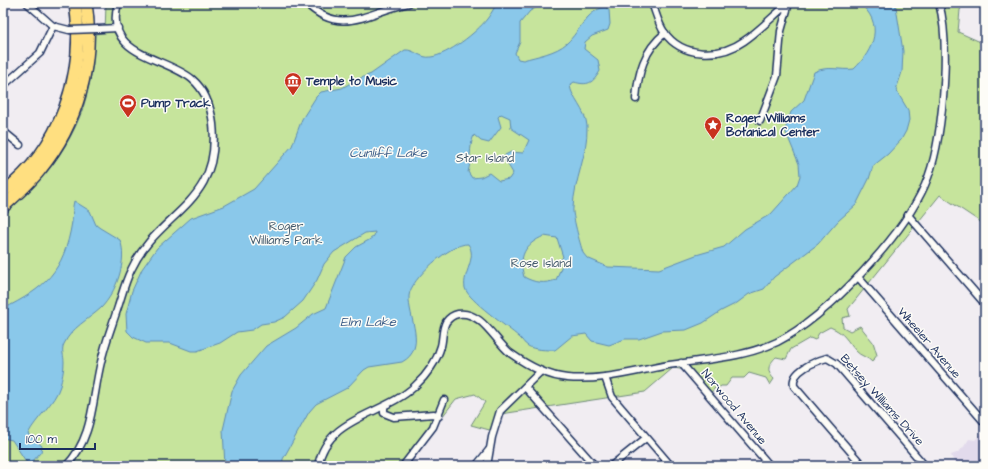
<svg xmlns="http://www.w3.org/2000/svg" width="988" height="469" viewBox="0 0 988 469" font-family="'Architects Daughter',sans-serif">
<rect width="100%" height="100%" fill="#f1edf2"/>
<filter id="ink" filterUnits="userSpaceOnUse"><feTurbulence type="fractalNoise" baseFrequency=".025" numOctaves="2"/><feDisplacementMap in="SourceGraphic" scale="8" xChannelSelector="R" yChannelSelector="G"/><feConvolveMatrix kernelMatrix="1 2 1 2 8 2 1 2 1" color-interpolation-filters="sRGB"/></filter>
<g filter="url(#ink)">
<path fill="#e2daec" d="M 985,430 L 985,466 L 955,465 L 951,455 L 957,453 L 963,448 L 969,439 L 975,440 Z"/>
<path fill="#c6e49c" stroke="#708a7d" d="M 106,3 L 964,3 L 960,10 L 958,32 L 985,44 L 985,225 L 940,195 L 848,309 L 850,316 L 842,318 L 843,327 L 850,331 L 860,326 L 873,342 L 877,355 L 872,362 C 868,357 860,356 856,351 C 846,340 845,333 830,327 L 819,333 L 815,340 L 810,338 L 791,349 L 786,359 L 776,357 C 768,365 766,371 774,379 L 770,385 L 766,378 L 749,373 L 744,378 L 732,378 L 726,386 L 721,386 L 717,389 L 715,388 L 709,395 L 687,370 L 673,368 L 645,392 L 501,414 L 493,431 L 471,425 L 485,402 L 475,394 L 456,399 L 404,466 L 3,466 L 3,215 C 54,172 87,127 93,59 C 94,51 93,42 94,34 L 105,33 Z"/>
<g fill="#8ac8ea" stroke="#5e8bb2" fill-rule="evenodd">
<path d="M 497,3 L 544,3 L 530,11 L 520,23 L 520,42 L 515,53 L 518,59 L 523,60 C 537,56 556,53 567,43 C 580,31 586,11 605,7 L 609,10 L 610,24 L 608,30 L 592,36 L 585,42 L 584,49 L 598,60 L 600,71 C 593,83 588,86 574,82 L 570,85 C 571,98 586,110 587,126 C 588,155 574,180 573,208 C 572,215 580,243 583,253 L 587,258 L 608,267 L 659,269 L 696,255 L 724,247 L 745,229 L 771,214 L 797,185 L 800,176 L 799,164 L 785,130 L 791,112 L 804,100 L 814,72 C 828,65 840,71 854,69 C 874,50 885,23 859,3 L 894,3 L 896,7 L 903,51 L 902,72 L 896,90 L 908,110 L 909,120 L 906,131 L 901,140 L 888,154 L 873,166 L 869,179 L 856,205 L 838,221 L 818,244 L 774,277 L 764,289 L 749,294 L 737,303 L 721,311 L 703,323 L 686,330 L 662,331 L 639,339 L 625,339 L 609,345 L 592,341 L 586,334 L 572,336 L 555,350 C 547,350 534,350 528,346 C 524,344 522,339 519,337 C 508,327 468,300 465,288 C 462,273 478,258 468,244 C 451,243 410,279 409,296 C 408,318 428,348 402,362 L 369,367 L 364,370 L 347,388 L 316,404 L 309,412 L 283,459 L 282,466 L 225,466 L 223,430 L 232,391 L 241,375 L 266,346 L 296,328 L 313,314 L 326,308 L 346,257 L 356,247 L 369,240 L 374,236 L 375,232 L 365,233 L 334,252 L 324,264 L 317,280 L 303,301 L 285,317 L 274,322 L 261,324 L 252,330 L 237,332 L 220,343 L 197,351 L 191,351 L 170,343 L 146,343 L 133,337 L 127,331 L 126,314 L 132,291 L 142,269 L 157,248 L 191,218 L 224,206 L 254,189 L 292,146 L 302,119 L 316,97 L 321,92 L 342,88 L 356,80 L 371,74 L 405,50 C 414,49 421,59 431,57 C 448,55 477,32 487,19 C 491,14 494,8 497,3 ZM 501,114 L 510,118 L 511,128 L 529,140 L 523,153 L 511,152 L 505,155 L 505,160 L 513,173 L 509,179 L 499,181 L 489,173 L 481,177 L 472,178 L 468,172 C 472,160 468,149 474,135 L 481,141 L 489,143 L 501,127 L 498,117 ZM 544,236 L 557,238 L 563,257 L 561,259 L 562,265 L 556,280 C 544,284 535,283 524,277 C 518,256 525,244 544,236 Z"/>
<path d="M 74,201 L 90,211 L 96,225 L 100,228 L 120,240 C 128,260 116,293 101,308 C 88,320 72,327 64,344 C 61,350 64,356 64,362 C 64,370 62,379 60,386 C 55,403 36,418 28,434 L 42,446 L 41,452 L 31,463 L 27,463 L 12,440 L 3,438 L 3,309 C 45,288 64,272 72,222 C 73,215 72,208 74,201 Z"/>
</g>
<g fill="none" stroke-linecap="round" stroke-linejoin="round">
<g stroke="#1b2f5e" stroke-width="9">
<g id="street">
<path d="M 27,3 L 53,26 L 69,30"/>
<path d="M 306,3 C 341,38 370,11 409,3"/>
<path d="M 652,3 C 656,13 658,23 664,32 C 682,58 720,58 744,41 C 760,30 774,15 789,3"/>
<path d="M 98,29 L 118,28"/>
<path d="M 3,86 L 40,53 L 53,26"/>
<path d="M 636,99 C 638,73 644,50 665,33"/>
<path d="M 760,121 L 777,76 L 781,31 L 789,3"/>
<path d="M 3,131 L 20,145"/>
<path d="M 908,215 L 985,304"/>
<path d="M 858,277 L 985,423"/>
<path d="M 681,363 L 770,466"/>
<path d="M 605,377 L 612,397 L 671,466"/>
<path d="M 525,387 L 595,466"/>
<path d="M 384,407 L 384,413 L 394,417 L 434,414 L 439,416"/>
<path d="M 66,466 C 94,438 92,398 101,362 C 105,343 112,326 118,307 C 122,295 125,282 131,270 C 158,211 222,206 213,124 C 211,107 205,90 192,79 C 164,56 103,56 118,3"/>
<path d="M 318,466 C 327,416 383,416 415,386 C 426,376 437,361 441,346 C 443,339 442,329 446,322 C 449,318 453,315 458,314 C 481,310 495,341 510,353 C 527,365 546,376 567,378 C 600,381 632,372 663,366 C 702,359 741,359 777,342 C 828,316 902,237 925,185 C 943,144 951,46 939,3"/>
<path d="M 403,466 L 433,427 L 444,400"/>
<path d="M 476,466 L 489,450"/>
<path d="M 487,466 L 492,437 L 500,411 L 541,371"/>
<path d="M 611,466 L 646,438"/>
<path d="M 863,466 L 794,386 C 790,371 816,361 827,358 L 837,364 L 925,466"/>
</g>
</g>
<g stroke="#1b2f5e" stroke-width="14">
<g id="highway">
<path d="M 3,192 C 61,149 86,73 75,3"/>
<path d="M 3,207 C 16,195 29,184 40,170 C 78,124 95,62 86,3"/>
</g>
</g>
<use href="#street" stroke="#fdfcf7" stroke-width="6"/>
<use href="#highway" stroke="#ffdf80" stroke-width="11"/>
<g stroke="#1b2f5e" stroke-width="9" stroke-linecap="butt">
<path id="street-bridge" d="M 69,30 L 98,29"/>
</g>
<use href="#street-bridge" stroke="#fdfcf7" stroke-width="6"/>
</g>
</g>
<defs>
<g id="museum-pin" transform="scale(0.9)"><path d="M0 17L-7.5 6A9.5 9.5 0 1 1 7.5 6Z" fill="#c8321e" stroke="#fdfcf7"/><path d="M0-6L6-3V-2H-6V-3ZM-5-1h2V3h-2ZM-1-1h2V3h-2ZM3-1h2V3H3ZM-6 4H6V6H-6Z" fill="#fff"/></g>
<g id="stadium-pin" transform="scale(0.9)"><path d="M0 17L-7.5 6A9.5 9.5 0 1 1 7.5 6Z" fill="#c8321e" stroke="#fdfcf7"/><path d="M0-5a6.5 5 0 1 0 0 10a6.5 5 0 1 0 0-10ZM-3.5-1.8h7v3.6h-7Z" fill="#fff"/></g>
<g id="sight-pin" transform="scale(0.9)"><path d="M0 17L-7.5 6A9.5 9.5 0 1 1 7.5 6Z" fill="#c8321e" stroke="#fdfcf7"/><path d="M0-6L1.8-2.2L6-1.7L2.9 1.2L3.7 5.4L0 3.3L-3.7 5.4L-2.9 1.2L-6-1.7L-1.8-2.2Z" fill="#fff"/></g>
</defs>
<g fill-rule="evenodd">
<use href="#museum-pin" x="293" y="81"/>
<use href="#stadium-pin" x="128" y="103"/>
<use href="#sight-pin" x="713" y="125"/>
</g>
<g text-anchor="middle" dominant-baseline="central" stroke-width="3" stroke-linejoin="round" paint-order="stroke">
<g font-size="12" font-weight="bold" fill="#1b2f5e" stroke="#fdfcf7" text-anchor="start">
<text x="306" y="81">Temple to Music</text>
<text x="141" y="103">Pump Track</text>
<text x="726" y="118">Roger Williams<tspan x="726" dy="14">Botanical Center</tspan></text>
</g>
<g font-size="12" fill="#465c6e" stroke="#fdfcf7">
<text x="485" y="158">Star Island</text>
<text x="286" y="226">Roger<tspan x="286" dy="14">Williams Park</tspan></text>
<text x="541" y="263">Rose Island</text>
</g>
<g font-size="12" fill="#1b2f5e" stroke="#fdfcf7">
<text transform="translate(929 343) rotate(49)">Wheeler Avenue</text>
<text transform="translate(882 400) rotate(48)">Betsey Williams Drive</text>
<text transform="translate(734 407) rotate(50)">Norwood Avenue</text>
</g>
<g font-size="13" font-style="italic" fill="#3c5d88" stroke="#fdfcf7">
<text x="388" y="153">Cunliff Lake</text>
<text x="368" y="322">Elm Lake</text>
</g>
</g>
<rect width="988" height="469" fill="none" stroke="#fdfcf7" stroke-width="16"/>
<rect x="8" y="8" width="972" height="453" fill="none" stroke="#1b2f5e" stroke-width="1.5" filter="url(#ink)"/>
<path d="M20 443v6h75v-6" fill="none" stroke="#1b2f5e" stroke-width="2"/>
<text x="26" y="443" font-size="12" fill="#1b2f5e" stroke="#fdfcf7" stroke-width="3" paint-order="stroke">100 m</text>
</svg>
